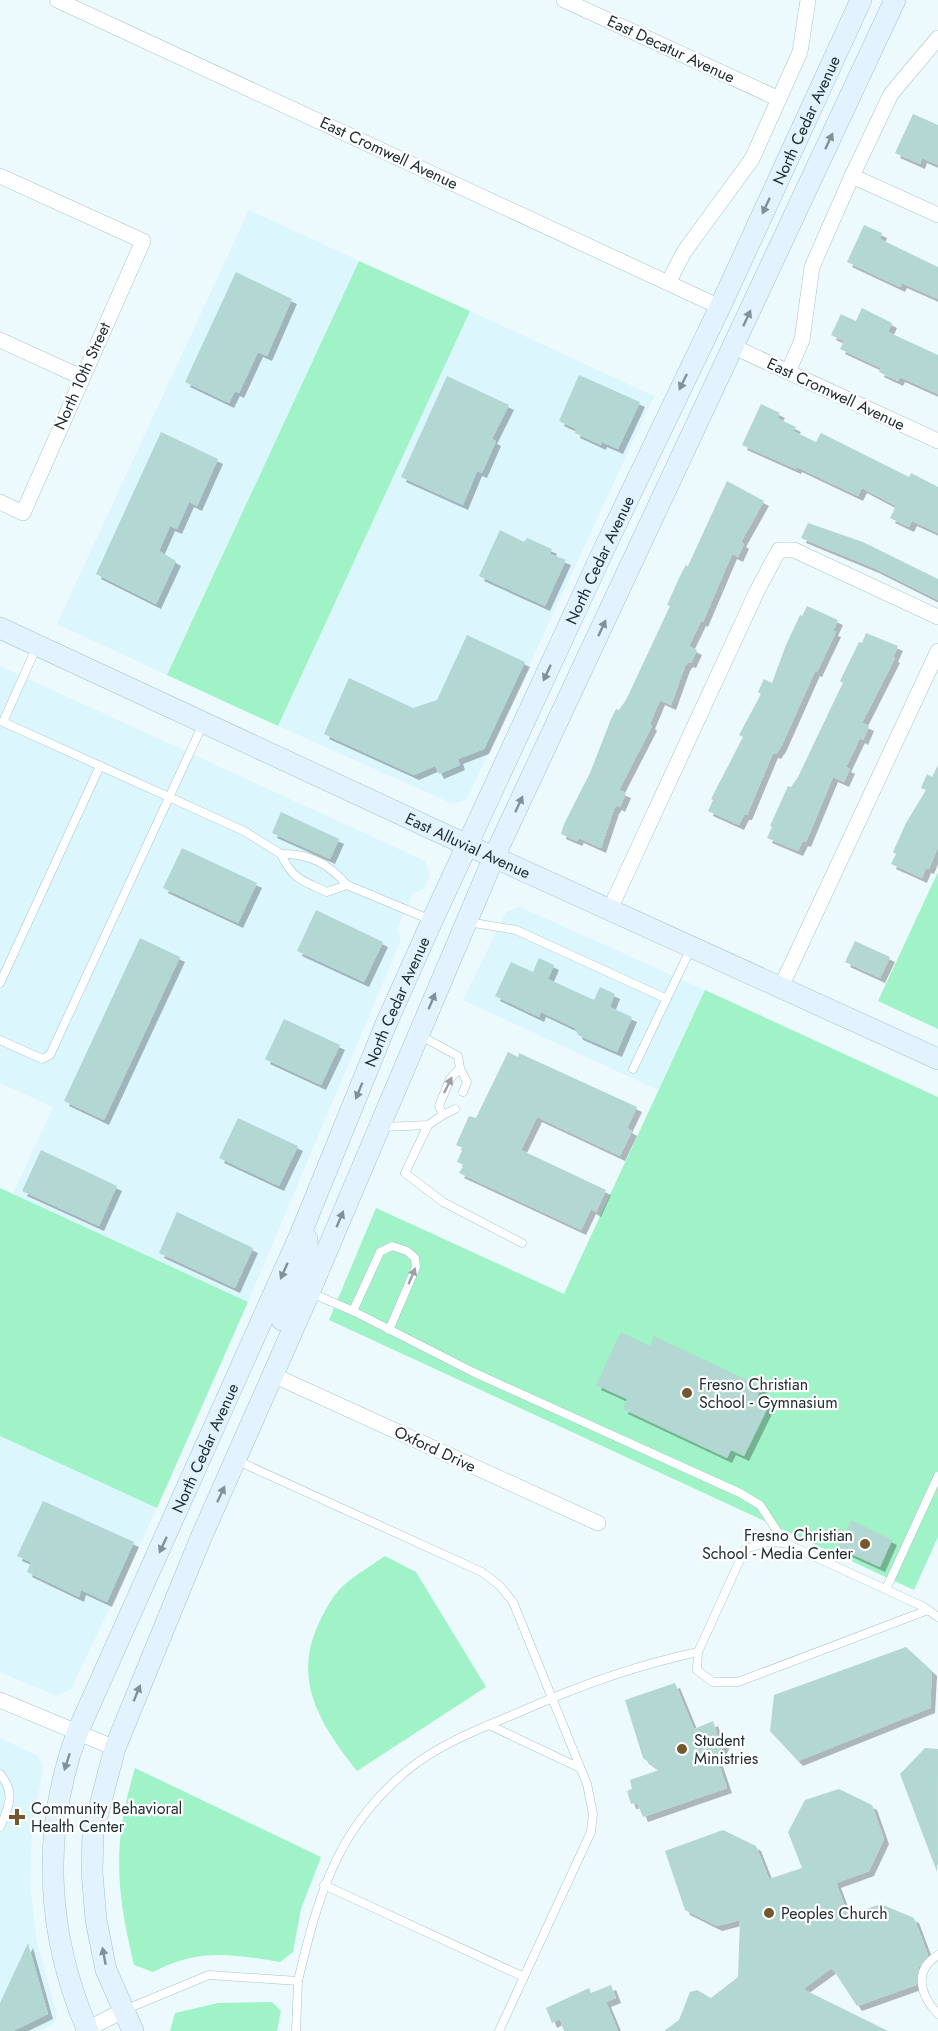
<svg xmlns="http://www.w3.org/2000/svg" width="938" height="2031" viewBox="0 0 938 2031" font-family="Jost,sans-serif">
<defs>
<filter id="shadow"><feDropShadow dx="5" dy="5" stdDeviation="0" flood-color="#0004"/></filter>
</defs>
<rect width="100%" height="100%" fill="#ecfafd"/>
<g fill="#dbf6fc">
<path d="M 249,210 L 359,261 L 167,675 L 57,624 Z"/>
<path d="M 470,311 L 654,396 L 467,799 L 453,804 L 278,726 Z"/>
<path d="M 0,666 L 425,861 L 430,875 L 423,890 L 413,893 L 397,929 L 401,940 L 248,1302 L 13,1194 L 53,1107 L 0,1083 Z"/>
<path d="M 520,907 L 705,990 L 658,1090 L 463,1000 L 506,912 Z"/>
<path d="M 0,1436 L 157,1508 L 71,1689 L 57,1696 L 0,1672 Z"/>
<path d="M 0,1738 L 38,1756 L 43,1767 L 32,1832 L 30,1882 L 36,1939 L 57,2015 L 53,2025 L 39,2031 L 0,2031 Z"/>
</g>
<g fill="#9ff3c6">
<path d="M 359,261 L 470,311 L 278,726 L 167,675 Z"/>
<path d="M 938,872 L 938,1029 L 878,1001 Z"/>
<path d="M 705,990 L 938,1097 L 938,1537 L 914,1590 L 329,1320 L 376,1208 L 564,1294 Z"/>
<path d="M 0,1188 L 248,1302 L 157,1508 L 0,1436 Z"/>
<path d="M 385,1556 L 416,1572 L 486,1687 L 357,1771 C 322,1726 292,1682 318,1625 C 324,1612 333,1595 343,1586 C 355,1575 371,1566 385,1556 Z"/>
<path d="M 135,1768 L 321,1857 L 301,1909 L 293,1952 L 280,1962 C 232,1954 198,1948 153,1972 L 134,1965 C 116,1890 112,1844 135,1768 Z"/>
<path d="M 272,2002 L 281,2011 L 277,2031 L 170,2031 L 175,2013 L 218,2003 Z"/>
</g>
<g fill="#b3d7d2" filter="url(#shadow)">
<path d="M 913,114 L 938,125 L 938,165 L 922,158 L 920,164 L 895,153 Z"/>
<path d="M 864,225 L 882,233 L 880,239 L 938,267 L 938,299 L 902,283 L 900,287 L 847,262 Z"/>
<path d="M 236,272 L 292,299 L 267,356 L 258,352 L 239,393 L 235,391 L 229,403 L 185,382 Z"/>
<path d="M 862,308 L 892,323 L 888,332 L 938,355 L 938,394 L 900,377 L 898,381 L 879,372 L 881,368 L 840,349 L 844,341 L 831,335 L 841,314 L 856,321 Z"/>
<path d="M 579,375 L 640,402 L 618,449 L 602,442 L 601,445 L 575,433 L 576,429 L 559,421 Z"/>
<path d="M 447,376 L 509,405 L 492,439 L 496,441 L 482,473 L 477,471 L 463,505 L 401,477 Z"/>
<path d="M 761,404 L 780,413 L 777,418 L 796,427 L 793,431 L 816,442 L 821,433 L 909,477 L 911,473 L 938,487 L 938,533 L 912,521 L 909,527 L 890,518 L 896,506 L 862,488 L 858,496 L 797,467 L 796,469 L 742,445 Z"/>
<path d="M 161,432 L 218,459 L 197,506 L 189,502 L 177,529 L 170,526 L 159,551 L 176,561 L 156,604 L 96,574 Z"/>
<path d="M 727,481 L 764,501 L 741,542 L 744,544 L 738,557 L 732,554 L 703,622 L 701,621 L 689,646 L 697,650 L 691,663 L 688,662 L 685,666 L 671,705 L 660,700 L 650,724 L 652,726 L 619,790 L 626,793 L 620,807 L 617,805 L 614,809 L 601,848 L 579,838 L 577,841 L 561,834 L 564,824 L 590,773 L 611,719 L 616,709 L 619,710 L 626,700 L 670,606 L 667,605 L 680,576 L 686,565 L 688,566 Z"/>
<path d="M 808,523 L 863,542 L 938,579 L 938,600 L 874,568 L 801,538 Z"/>
<path d="M 500,530 L 524,542 L 527,538 L 552,549 L 550,554 L 566,560 L 545,606 L 479,576 Z"/>
<path d="M 807,606 L 838,620 L 833,631 L 836,632 L 817,672 L 815,671 L 781,747 L 776,754 L 773,753 L 747,815 L 744,815 L 739,825 L 708,811 L 713,800 L 711,799 L 743,737 L 739,735 L 761,694 L 758,692 L 764,679 L 772,683 L 786,645 L 800,615 L 802,616 Z"/>
<path d="M 866,633 L 898,646 L 893,657 L 895,658 L 862,723 L 869,726 L 863,740 L 860,738 L 846,767 L 850,769 L 844,782 L 833,777 L 806,842 L 803,841 L 798,851 L 767,838 L 772,827 L 770,826 L 788,786 L 791,787 L 798,777 L 837,695 L 843,683 L 840,681 L 859,642 L 862,643 Z"/>
<path d="M 467,635 L 525,662 L 484,749 L 458,759 L 460,765 L 439,774 L 435,766 L 414,775 L 324,734 L 349,678 L 413,708 L 437,700 Z"/>
<path d="M 938,765 L 938,847 L 929,869 L 926,868 L 922,878 L 891,864 L 896,854 L 893,852 L 906,823 L 926,790 L 921,788 L 927,774 L 932,777 Z"/>
<path d="M 281,812 L 339,839 L 330,859 L 272,833 Z"/>
<path d="M 182,848 L 257,883 L 238,923 L 163,888 Z"/>
<path d="M 316,910 L 383,942 L 364,982 L 297,951 Z"/>
<path d="M 140,938 L 180,957 L 104,1120 L 64,1101 Z"/>
<path d="M 855,941 L 890,957 L 880,978 L 845,962 Z"/>
<path d="M 539,958 L 554,965 L 548,979 L 594,1000 L 600,987 L 615,994 L 610,1007 L 632,1017 L 617,1052 L 578,1035 L 575,1028 L 541,1012 L 539,1017 L 495,996 L 511,962 L 533,972 Z"/>
<path d="M 284,1019 L 340,1045 L 321,1085 L 265,1059 Z"/>
<path d="M 508,1052 L 518,1057 L 519,1053 L 637,1107 L 627,1128 L 632,1131 L 620,1156 L 537,1117 L 521,1150 L 606,1190 L 596,1212 L 591,1209 L 581,1230 L 459,1173 L 464,1165 L 457,1162 L 463,1148 L 456,1145 L 469,1116 L 476,1118 Z"/>
<path d="M 238,1118 L 298,1146 L 279,1186 L 219,1158 Z"/>
<path d="M 41,1150 L 117,1186 L 99,1226 L 22,1191 Z"/>
<path d="M 177,1212 L 253,1248 L 235,1288 L 159,1253 Z"/>
<path d="M 621,1332 L 650,1346 L 654,1336 L 762,1387 L 756,1399 L 769,1405 L 744,1456 L 731,1450 L 727,1458 L 623,1409 L 627,1399 L 596,1385 Z"/>
<path d="M 43,1501 L 134,1542 L 107,1602 L 81,1590 L 79,1597 L 27,1572 L 31,1562 L 17,1556 Z"/>
<path d="M 851,1520 L 892,1540 L 880,1567 L 838,1548 Z"/>
<path d="M 906,1647 L 932,1671 L 930,1708 L 798,1761 L 770,1731 L 774,1695 Z"/>
<path d="M 675,1683 L 694,1729 L 713,1721 L 718,1737 L 726,1740 L 717,1759 L 727,1788 L 643,1817 L 637,1803 L 631,1804 L 627,1791 L 632,1789 L 630,1780 L 659,1770 L 643,1758 L 625,1700 Z"/>
<path d="M 925,1748 L 938,1749 L 937,1872 L 900,1774 Z"/>
<path d="M 839,1789 L 872,1805 L 884,1839 L 869,1871 L 836,1883 L 848,1915 L 881,1904 L 914,1918 L 928,1955 L 919,1967 L 916,1985 L 857,2006 L 832,1968 L 803,1989 L 888,2031 L 664,2031 L 679,2020 L 690,1992 L 697,1990 L 711,1998 L 738,1977 L 740,1920 L 717,1926 L 685,1910 L 665,1851 L 723,1830 L 756,1846 L 769,1879 L 802,1868 L 788,1832 L 805,1800 Z"/>
<path d="M 28,1943 L 48,2014 L 13,2031 L 0,2031 L 0,2003 Z"/>
<path d="M 611,1985 L 616,1998 L 606,2002 L 618,2031 L 564,2031 L 560,2019 L 552,2023 L 546,2008 L 589,1988 L 591,1993 Z"/>
</g>
<g fill="none" stroke-linecap="round" stroke-linejoin="round">
<g stroke="#a2c4cd" stroke-width="9">
<g id="lane">
<path d="M 37,646 L 3,722 L 244,831 L 281,854"/>
<path d="M 281,854 C 309,853 329,864 347,885 L 327,892 C 303,881 292,879 281,854 Z"/>
<path d="M 347,885 L 431,920"/>
<path d="M 468,922 L 516,930 L 667,999"/>
<path d="M 0,983 L 100,766"/>
<path d="M 0,1040 L 42,1059 L 50,1055 L 203,724"/>
<path d="M 460,1068 L 467,1082 L 463,1092"/>
<path d="M 633,1069 L 691,948"/>
<path d="M 443,1115 L 455,1109"/>
<path d="M 428,1125 L 405,1173 L 443,1202 L 522,1243"/>
<path d="M 383,1127 L 428,1125 L 443,1115 L 439,1106 L 450,1079 L 460,1068 L 458,1056 L 419,1035"/>
<path d="M 311,1293 L 353,1311 L 473,1372 L 740,1493 L 760,1505 L 785,1543"/>
<path d="M 353,1311 L 380,1252 L 392,1246 L 407,1251 L 415,1258 L 416,1267 L 389,1330"/>
<path d="M 238,1461 L 482,1572 L 499,1585 L 513,1602 L 587,1784 L 593,1814 L 591,1832 L 499,2031"/>
<path d="M 886,1589 L 938,1476"/>
<path d="M 698,1652 L 697,1670 L 713,1682 L 738,1682 L 928,1610"/>
<path d="M 489,1725 L 580,1768"/>
<path d="M 0,1774 C 16,1793 9,1807 0,1827"/>
<path d="M 324,1885 L 524,1977"/>
<path d="M 938,1955 C 912,1971 921,1996 938,2014"/>
<path d="M 298,1981 C 318,1896 337,1827 409,1769 C 441,1743 484,1727 522,1711 C 578,1686 637,1665 698,1652 L 745,1549 L 768,1542 L 785,1543 L 924,1607 L 938,1617"/>
<path d="M 124,2010 L 209,1975 L 298,1981 L 296,2031"/>
</g>
</g>
<g stroke="#a2c4cd" stroke-width="16">
<g id="street">
<path d="M 57,0 L 720,307"/>
<path d="M 564,0 L 779,99"/>
<path d="M 0,176 L 143,241 L 23,513 L 0,502"/>
<path d="M 852,176 L 938,215"/>
<path d="M 669,281 L 684,252 L 752,159 L 800,52 L 808,0"/>
<path d="M 0,340 L 81,377"/>
<path d="M 734,347 L 938,441"/>
<path d="M 788,372 L 802,340 L 812,267 L 852,176 L 891,94 L 938,38"/>
<path d="M 610,909 L 757,591 L 779,550 L 794,550 L 938,617"/>
<path d="M 781,987 L 938,651"/>
<path d="M 273,1375 L 598,1523"/>
<path d="M 0,1700 L 115,1748"/>
<path d="M 83,2031 L 123,2011"/>
</g>
</g>
<g stroke="#a2c4cd" stroke-width="22">
<g id="secondary">
<path id="s1" d="M 0,628 L 467,845 L 938,1059"/>
<path d="M 282,1320 L 308,1257 L 307,1239 L 301,1233"/>
<path id="s2" d="M 88,2031 C 46,1934 41,1832 77,1733 L 301,1233 L 386,1024 L 432,921 L 605,547 L 720,307 L 861,0"/>
<path d="M 133,2031 L 106,1970 L 96,1920 L 92,1872 L 93,1832 L 115,1748 L 200,1540 L 309,1293 L 494,857 L 895,0"/>
</g>
</g>
<use href="#lane" stroke="#fff" stroke-width="8"/>
<use href="#street" stroke="#fff" stroke-width="15"/>
<use href="#secondary" stroke="#e2f2fe" stroke-width="21"/>
</g>
<defs><path id="oneway-solid" d="M-6-.8H1V-3.2L6.5 0L1 3.2V.8H-6Z" transform="scale(1.5)"/></defs>
<g fill="#829098">
<use href="#oneway-solid" transform="translate(829 141) rotate(-65)"/>
<use href="#oneway-solid" transform="translate(766 206) rotate(115)"/>
<use href="#oneway-solid" transform="translate(747 318) rotate(-65)"/>
<use href="#oneway-solid" transform="translate(683 382) rotate(116)"/>
<use href="#oneway-solid" transform="translate(602 628) rotate(-65)"/>
<use href="#oneway-solid" transform="translate(547 673) rotate(115)"/>
<use href="#oneway-solid" transform="translate(519 804) rotate(-65)"/>
<use href="#oneway-solid" transform="translate(432 1001) rotate(-67)"/>
<use href="#oneway-solid" transform="translate(359 1091) rotate(112)"/>
<use href="#oneway-solid" transform="translate(340 1219) rotate(-67)"/>
<use href="#oneway-solid" transform="translate(284 1271) rotate(114)"/>
<use href="#oneway-solid" transform="translate(221 1494) rotate(-65)"/>
<use href="#oneway-solid" transform="translate(163 1545) rotate(115)"/>
<use href="#oneway-solid" transform="translate(137 1693) rotate(-68)"/>
<use href="#oneway-solid" transform="translate(67 1762) rotate(108)"/>
<use href="#oneway-solid" transform="translate(104 1956) rotate(-101)"/>
</g>
<g fill="#9ba1a3">
<use href="#oneway-solid" transform="translate(448 1085) rotate(-64)"/>
<use href="#oneway-solid" transform="translate(412 1276) rotate(-67)"/>
</g>
<g fill="#73582b" stroke="#fff" stroke-width="2">
<circle cx="687" cy="1393" r="6"/>
<circle cx="865" cy="1544" r="6"/>
<circle cx="682" cy="1749" r="6"/>
<path d="M14 1808h6v6h6v6h-6v6h-6v-6h-6v-6h6z"/>
<circle cx="769" cy="1913" r="6"/>
</g>
<g text-anchor="middle" dominant-baseline="central" stroke-width="4.5" stroke-linejoin="round" paint-order="stroke">
<g font-size="16" fill="#212f32" stroke="#fff">
<text transform="translate(671 49) rotate(25)">East Decatur Avenue</text>
<text stroke="none"><textPath href="#s2" startOffset="2076">North Cedar Avenue</textPath></text>
<text transform="translate(389 153) rotate(25)">East Cromwell Avenue</text>
<text transform="translate(82 376) rotate(-66)">North 10th Street</text>
<text transform="translate(836 394) rotate(25)">East Cromwell Avenue</text>
<text stroke="none"><textPath href="#s2" startOffset="1590">North Cedar Avenue</textPath></text>
<text stroke="none"><textPath href="#s1" startOffset="516">East Alluvial Avenue</textPath></text>
<text stroke="none"><textPath href="#s2" startOffset="1104">North Cedar Avenue</textPath></text>
<text stroke="none"><textPath href="#s2" startOffset="618">North Cedar Avenue</textPath></text>
<text transform="translate(435 1449) rotate(25)">Oxford Drive</text>
</g>
<g font-size="16" fill="#212f32" stroke="#fff" text-anchor="start">
<text x="699" y="1384">Fresno Christian<tspan x="699" dy="18">School - Gymnasium</tspan></text>
<text x="853" y="1535" text-anchor="end">Fresno Christian<tspan x="853" dy="18">School - Media Center</tspan></text>
<text x="694" y="1740">Student<tspan x="694" dy="18">Ministries</tspan></text>
<text x="31" y="1808">Community Behavioral<tspan x="31" dy="18">Health Center</tspan></text>
<text x="781" y="1913">Peoples Church</text>
</g>
</g>
</svg>
